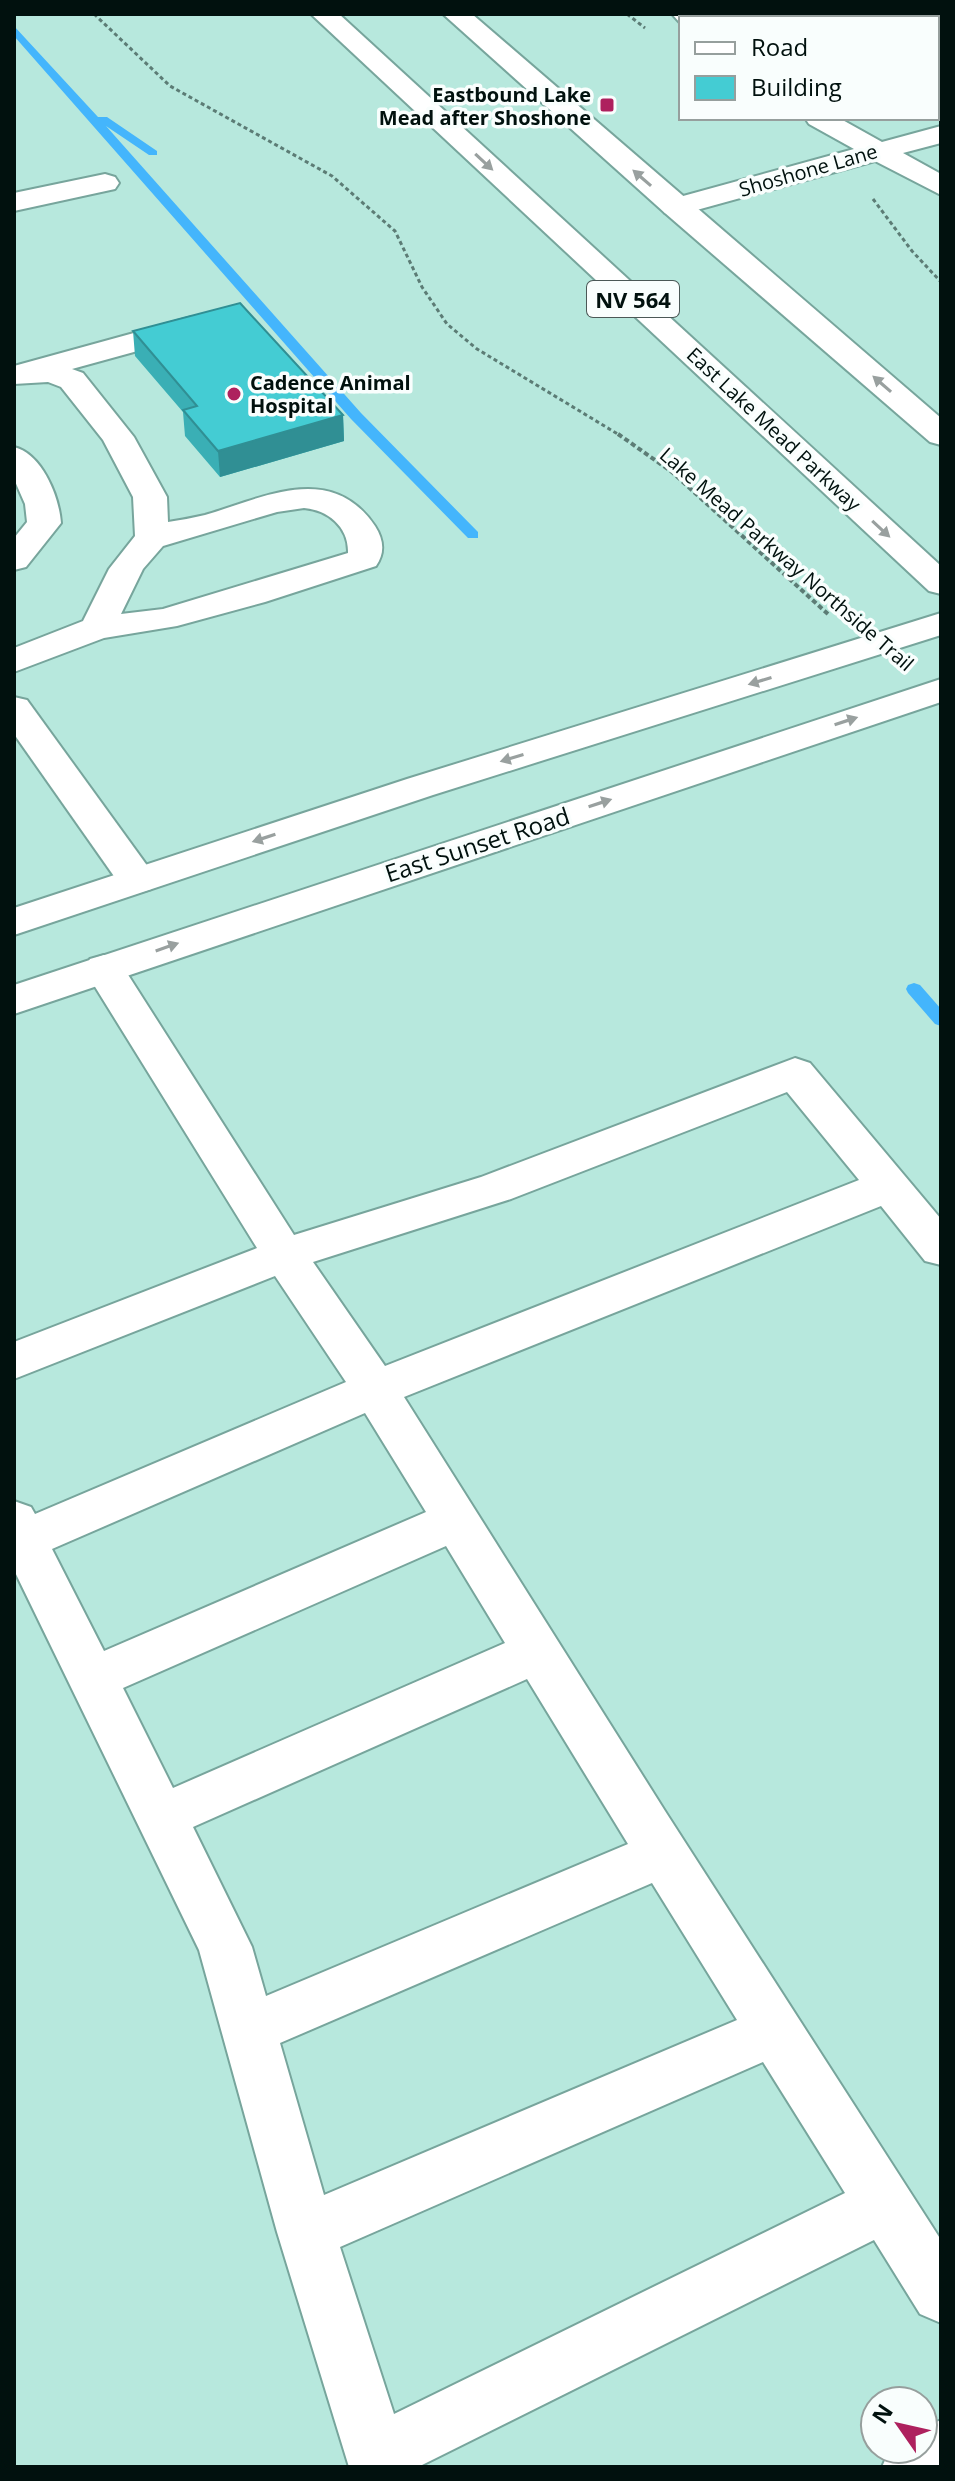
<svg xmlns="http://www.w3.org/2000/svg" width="955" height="2481" viewBox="0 0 955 2481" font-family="'Open Sans',sans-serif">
<rect width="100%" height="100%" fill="#b7e8dd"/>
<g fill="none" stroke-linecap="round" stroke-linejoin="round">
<g fill="#44b5fc" fill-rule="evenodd">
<path d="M 14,26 L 98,117 L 107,117 L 157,151 L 157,155 L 149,155 L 106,126 L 361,413 L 478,532 L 478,538 L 468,538 L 351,419 L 14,36 Z"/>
<path d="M 914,983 L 920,985 L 941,1009 L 941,1026 L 935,1024 L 908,993 L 906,989 L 908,985 Z"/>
</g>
<g stroke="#77a59c" stroke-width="4">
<g id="minor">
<path d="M 672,14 L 700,14 L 703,18 L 681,18 L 681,24 Z"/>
<path d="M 941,61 L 941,77 L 937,78 L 937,62 Z"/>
<path d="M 805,118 L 839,118 L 882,142 L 941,126 L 941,143 L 903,153 L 941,174 L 941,195 L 875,161 L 675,216 L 665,213 L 660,207 L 665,201 L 854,149 L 809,124 Z"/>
<path d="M 105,174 L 115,177 L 119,183 L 115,189 L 14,211 L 14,193 Z"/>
<path d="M 192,317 L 203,319 L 207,326 L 203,333 L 72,369 L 83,373 L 134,437 L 167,497 L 168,522 C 180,520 193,518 205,515 C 263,498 331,461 375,526 C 384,540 385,553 376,566 L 265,602 L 177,626 L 104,638 L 14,672 L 14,648 L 83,621 L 109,569 L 135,536 L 133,497 L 103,440 L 61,387 L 48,382 L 14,384 L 14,366 ZM 304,508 C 328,510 349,527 348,553 L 163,609 L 121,614 L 143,569 L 163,546 L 277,512 Z"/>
<path d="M 14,447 C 42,454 59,496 61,523 L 26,567 L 14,570 L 14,538 L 27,522 L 25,504 L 14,479 Z"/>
<path d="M 14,697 L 27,700 L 151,871 L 156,880 L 151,889 L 137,893 L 123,889 L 14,734 Z"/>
<path d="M 104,955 L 118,959 L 294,1235 L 481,1177 L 795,1058 L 810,1063 L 941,1219 L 941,1265 L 925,1261 L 881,1206 L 404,1397 L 665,1811 L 941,2240 L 941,2323 L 920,2314 L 874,2240 L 418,2467 L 349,2467 L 277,2232 L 199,1950 L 14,1570 L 14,1501 L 31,1507 L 35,1514 L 346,1382 L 275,1276 L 14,1379 L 14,1342 L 257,1248 L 84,969 L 90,959 ZM 787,1092 L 859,1180 L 385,1366 L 313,1262 L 511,1199 ZM 365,1413 L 426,1512 L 104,1651 L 52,1549 ZM 446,1546 L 505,1643 L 173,1788 L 123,1688 ZM 527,1679 L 628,1844 L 266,1996 L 252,1947 L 193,1827 ZM 652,1883 L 737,2020 L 324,2195 L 280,2043 ZM 763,2062 L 845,2193 L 394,2414 L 340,2247 Z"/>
<path d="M 941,2420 L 941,2467 L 882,2467 L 890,2449 L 923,2449 L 923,2428 Z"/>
</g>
</g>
<g stroke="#77a59c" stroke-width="4">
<g id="major">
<path d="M 311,14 L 339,14 L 941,566 L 941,594 L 929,591 Z"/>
<path d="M 443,14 L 472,14 L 941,418 L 941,445 L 930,442 L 665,213 Z"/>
<path d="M 941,613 L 941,635 L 433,795 L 14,935 L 14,908 L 407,779 Z"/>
<path d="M 941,679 L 941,702 L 14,1014 L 14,985 Z"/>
</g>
</g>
<g stroke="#5c7c75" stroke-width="3" stroke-dasharray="4 3" stroke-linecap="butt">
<path d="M 94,14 L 170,86 L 332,176 L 395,231 L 422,287 L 447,324 L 477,349 L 621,436"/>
<path d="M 627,14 L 645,28"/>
<path d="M 873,199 L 912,251 L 941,282"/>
</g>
<path stroke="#5c7c75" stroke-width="4" stroke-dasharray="5 3" stroke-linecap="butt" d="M 618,434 L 672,472 L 829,615"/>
<use href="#minor" fill="#fff" fill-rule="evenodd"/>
<use href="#major" fill="#fff" fill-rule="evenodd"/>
</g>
<path fill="#3aafb5" d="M 133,331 L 343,415 L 344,441 L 220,477 L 185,436 L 183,412 L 135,356 Z"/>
<path fill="#308f94" d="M 343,415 L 344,441 L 220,477 L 218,451 Z"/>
<path fill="#44ccd3" stroke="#308f94" stroke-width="2" d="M 240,303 L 343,415 L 218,451 L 183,410 L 197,406 L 133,331 Z"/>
<defs><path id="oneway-solid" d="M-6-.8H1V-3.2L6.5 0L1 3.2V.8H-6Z" transform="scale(2)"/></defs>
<g fill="#99a09f">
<use href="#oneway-solid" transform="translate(484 162) rotate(43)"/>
<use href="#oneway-solid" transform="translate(642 178) rotate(-139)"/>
<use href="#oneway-solid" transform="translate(882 384) rotate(-139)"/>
<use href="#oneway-solid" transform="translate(881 529) rotate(43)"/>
<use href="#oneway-solid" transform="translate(760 681) rotate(163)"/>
<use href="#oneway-solid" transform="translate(846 721) rotate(-18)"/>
<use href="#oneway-solid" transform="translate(512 758) rotate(163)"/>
<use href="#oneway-solid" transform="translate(600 803) rotate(-18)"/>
<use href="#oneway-solid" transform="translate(264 838) rotate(162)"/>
<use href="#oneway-solid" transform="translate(167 947) rotate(-19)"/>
</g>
<g fill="#ae215e" stroke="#f9fefd" stroke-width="3">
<rect x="599" y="97" width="16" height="16" rx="4"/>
<circle cx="234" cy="394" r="8"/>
</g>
<g text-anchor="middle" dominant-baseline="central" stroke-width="7" stroke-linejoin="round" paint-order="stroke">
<g font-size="20" font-weight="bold" fill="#01110e" stroke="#f9fefd" text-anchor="end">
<text x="591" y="94">Eastbound Lake<tspan x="591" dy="23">Mead after Shoshone</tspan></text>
<text x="250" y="382" text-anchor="start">Cadence Animal<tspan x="250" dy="23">Hospital</tspan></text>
</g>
<g font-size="20" fill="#01110e" stroke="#f9fefd">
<text transform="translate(808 170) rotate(-16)">Shoshone Lane</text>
<text transform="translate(774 429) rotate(43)">East Lake Mead Parkway</text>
<text transform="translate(787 559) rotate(41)">Lake Mead Parkway Northside Trail</text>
</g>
<rect fill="#f9fefd" stroke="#4b5856" stroke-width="2" x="587" y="281" width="92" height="36" rx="6"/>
<g font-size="22" font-weight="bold" fill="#01110e">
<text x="633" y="299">NV 564</text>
</g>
<g font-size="24" fill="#01110e" stroke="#f9fefd">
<text transform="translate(477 844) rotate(-18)">East Sunset Road</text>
</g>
</g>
<rect width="955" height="2481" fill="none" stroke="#01110e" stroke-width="32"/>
<rect x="679" y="16" width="260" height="104" fill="#f9fefd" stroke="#969f9d" stroke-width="2"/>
<rect x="695" y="42" width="40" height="12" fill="#ffffff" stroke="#969f9d" stroke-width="2"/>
<text x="751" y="56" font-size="24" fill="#01110e">Road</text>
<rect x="695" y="76" width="40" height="24" fill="#44ccd3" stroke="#969f9d" stroke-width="2"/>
<text x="751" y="96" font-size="24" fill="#01110e">Building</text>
<g transform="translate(899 2425) rotate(304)"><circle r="38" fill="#f9fefd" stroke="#969f9d" stroke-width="2"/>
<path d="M0-6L14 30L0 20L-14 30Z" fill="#ae215e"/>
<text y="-12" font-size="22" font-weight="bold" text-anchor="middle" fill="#01110e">N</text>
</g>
</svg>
